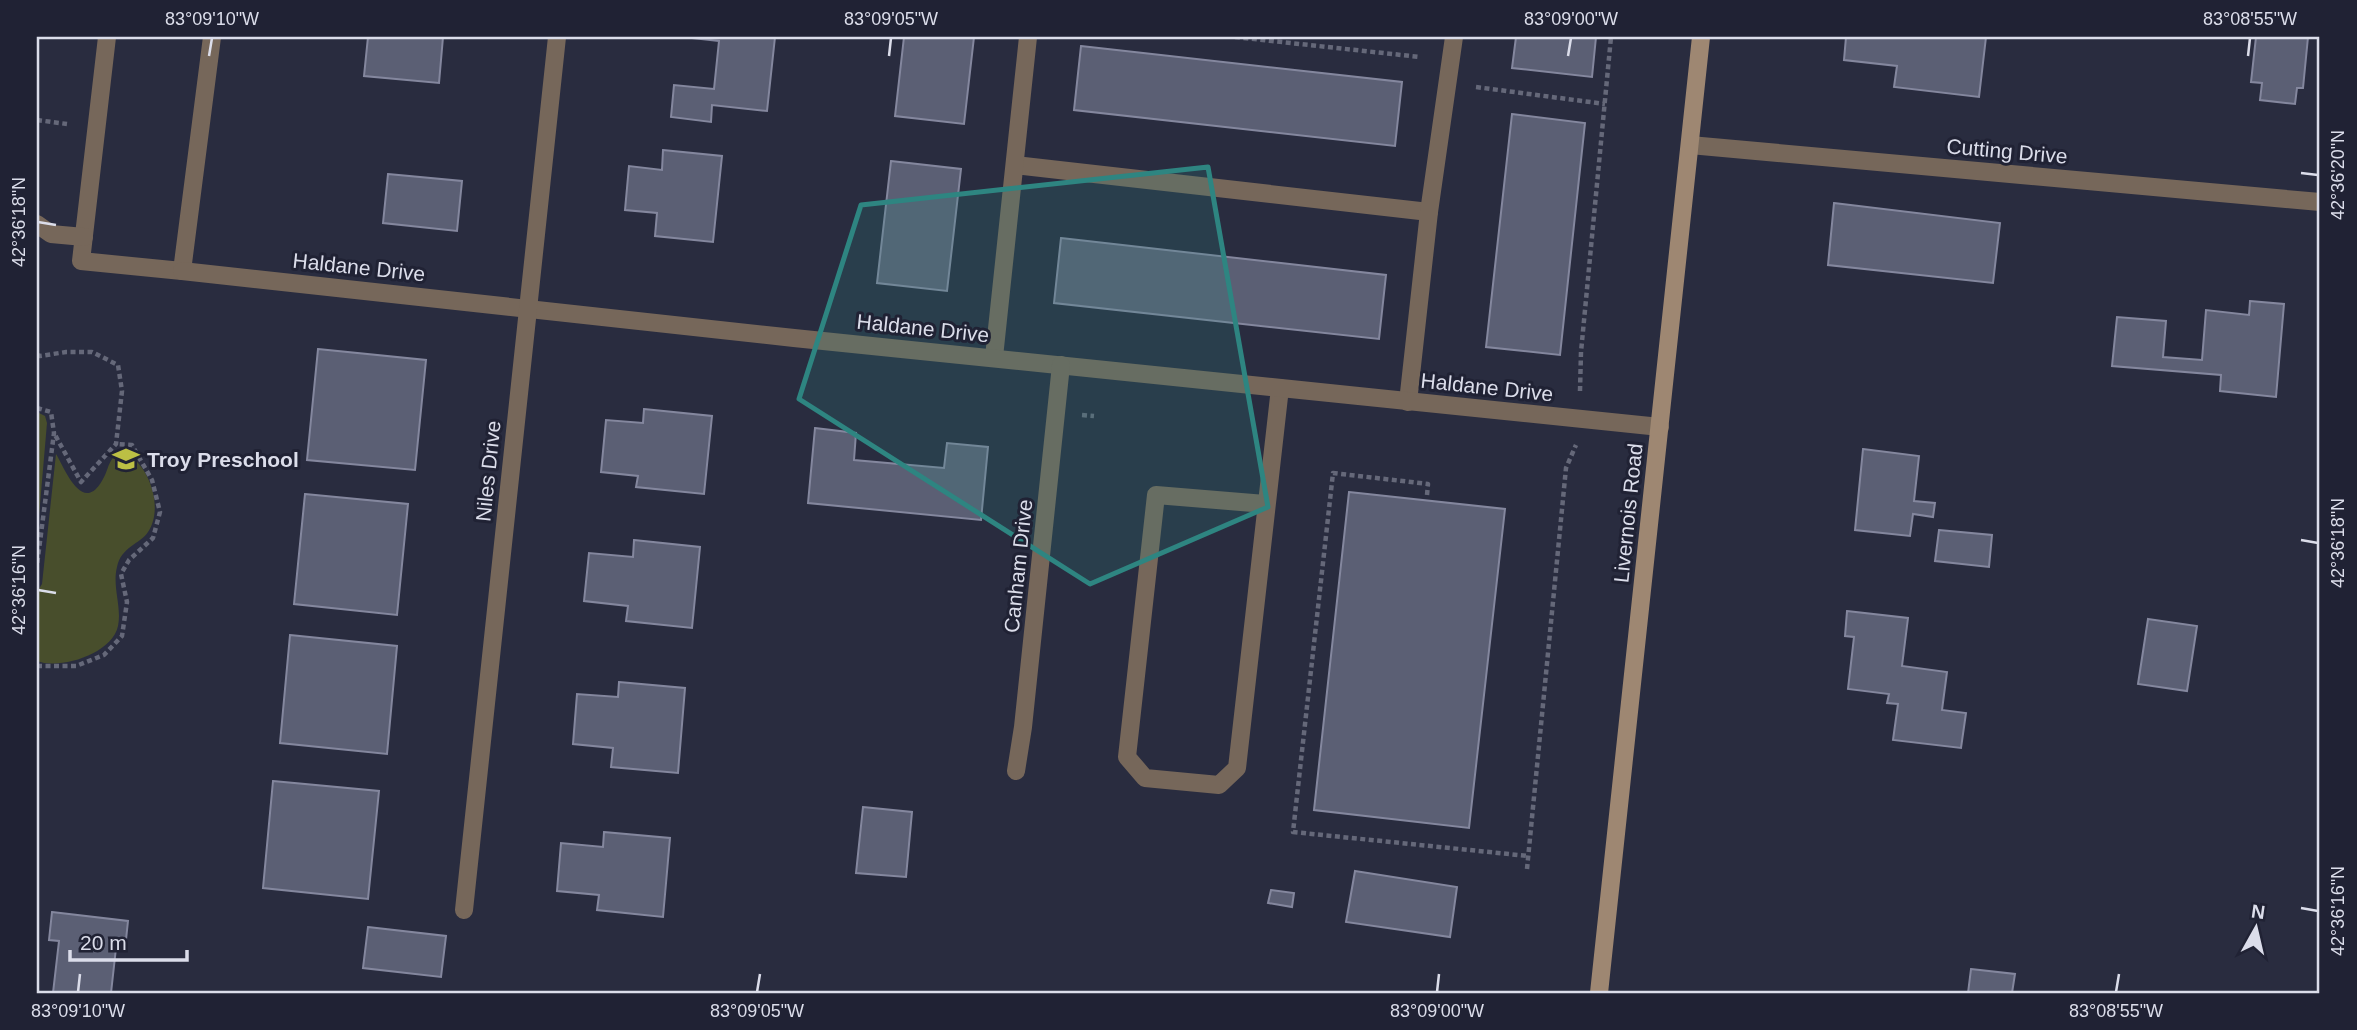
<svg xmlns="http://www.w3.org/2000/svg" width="2357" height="1030" viewBox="0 0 2357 1030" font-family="Helvetica,sans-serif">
<rect width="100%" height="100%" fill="#292c3f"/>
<g fill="#484e2c">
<path d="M 37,412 L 45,416 L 47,423 L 37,539 Z"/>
<path d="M 120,450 C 148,460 165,507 148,532 C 140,544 121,547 117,567 C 112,586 122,607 118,626 C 112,654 60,670 37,661 L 37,592 L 42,584 L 56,454 C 64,467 81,512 100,484 C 110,470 105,464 120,450 Z"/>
</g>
<g fill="#5b5f74" stroke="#84879e" stroke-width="2">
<path d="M 368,37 L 443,37 L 439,83 L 364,76 Z"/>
<path d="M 683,37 L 775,37 L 767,111 L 712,105 L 711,122 L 671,117 L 674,85 L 714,89 L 719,41 Z"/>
<path d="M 904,37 L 974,37 L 964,124 L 895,116 Z"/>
<path d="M 1516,37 L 1596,37 L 1592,77 L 1512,68 Z"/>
<path d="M 1846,37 L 1986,37 L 1979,97 L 1894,87 L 1897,66 L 1844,60 Z"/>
<path d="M 2256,37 L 2308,37 L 2303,88 L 2297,88 L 2295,104 L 2260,100 L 2262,83 L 2251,82 Z"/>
<path d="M 1081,46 L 1402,82 L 1395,146 L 1074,110 Z"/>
<path d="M 1512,114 L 1585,123 L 1560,355 L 1486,347 Z"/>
<path d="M 663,150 L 722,156 L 713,242 L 655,236 L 657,213 L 625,210 L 629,166 L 662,170 Z"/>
<path d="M 891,161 L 961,169 L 947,291 L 877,283 Z"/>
<path d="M 388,174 L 462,181 L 457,231 L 383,223 Z"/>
<path d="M 1834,203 L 2000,223 L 1993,283 L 1828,265 Z"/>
<path d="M 1061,238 L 1386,275 L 1379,339 L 1054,303 Z"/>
<path d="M 2250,301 L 2284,304 L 2276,397 L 2220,391 L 2221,375 L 2112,366 L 2117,317 L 2166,321 L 2163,357 L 2202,360 L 2206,310 L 2249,315 Z"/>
<path d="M 318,349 L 426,360 L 415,470 L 307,460 Z"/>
<path d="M 644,409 L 712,416 L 704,494 L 636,487 L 638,476 L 601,472 L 606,420 L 643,423 Z"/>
<path d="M 815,428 L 856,433 L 854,460 L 944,468 L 947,443 L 988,447 L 981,520 L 808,503 Z"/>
<path d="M 1863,449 L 1919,456 L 1914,501 L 1935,503 L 1933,517 L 1913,514 L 1910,536 L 1855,530 Z"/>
<path d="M 1349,492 L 1505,509 L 1469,828 L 1314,810 Z"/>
<path d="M 305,494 L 408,504 L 397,615 L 294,604 Z"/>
<path d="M 1939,530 L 1992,535 L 1989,567 L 1935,561 Z"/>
<path d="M 634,540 L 700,547 L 692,628 L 626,621 L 628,606 L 584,601 L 589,553 L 633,557 Z"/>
<path d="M 1847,611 L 1908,618 L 1902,666 L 1947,672 L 1942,710 L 1966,713 L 1961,748 L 1893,740 L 1898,704 L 1887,703 L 1889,694 L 1848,689 L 1854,637 L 1845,636 Z"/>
<path d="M 2148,619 L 2197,626 L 2187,691 L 2138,684 Z"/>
<path d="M 290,635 L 397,646 L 387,754 L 280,743 Z"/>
<path d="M 619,682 L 685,688 L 678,773 L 611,767 L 613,748 L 573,744 L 577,694 L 618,697 Z"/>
<path d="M 273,781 L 379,791 L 368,899 L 263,888 Z"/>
<path d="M 863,807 L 912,812 L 906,877 L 856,873 Z"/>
<path d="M 604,832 L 670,838 L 663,917 L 597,910 L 599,895 L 557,891 L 561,843 L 603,847 Z"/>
<path d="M 1355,871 L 1457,887 L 1450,937 L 1346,922 Z"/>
<path d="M 1271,890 L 1294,893 L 1292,907 L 1268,903 Z"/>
<path d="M 52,912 L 128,921 L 125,949 L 116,948 L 111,993 L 53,993 L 59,941 L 49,940 Z"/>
<path d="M 368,927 L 446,936 L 441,977 L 363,968 Z"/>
<path d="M 1971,969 L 2015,974 L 2012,993 L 1968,993 Z"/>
</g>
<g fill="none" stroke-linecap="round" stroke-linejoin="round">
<g stroke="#656879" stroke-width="4.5" stroke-dasharray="5 3.5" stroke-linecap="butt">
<path d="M 1235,37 L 1420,57"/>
<path d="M 1476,87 L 1605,104"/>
<path d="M 37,120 L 67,124"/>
<path d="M 37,355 L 40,356 L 66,352 L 92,352 L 118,365 L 122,391 L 116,444 L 81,482 L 54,433"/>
<path d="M 1580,391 L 1581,352 L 1611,37"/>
<path d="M 37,408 L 51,412 L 54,433 L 37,565"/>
<path d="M 1082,415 L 1094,416"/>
<path d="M 1427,495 L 1428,484 L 1333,473 L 1293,832 L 1528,856"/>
<path d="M 37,666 L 76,666 L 104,655 L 122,636 L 127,602 L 121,574 L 129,560 L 153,538 L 160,512 L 152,480 L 132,445 L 116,444"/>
<path d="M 1527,869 L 1566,468 L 1576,445"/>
</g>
<g stroke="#76675a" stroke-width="18">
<path d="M 107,37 L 81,261 L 182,271 L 212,37"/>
<path d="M 1015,165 L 1429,212"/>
<path d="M 37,224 L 51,234 L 84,237"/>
<path d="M 994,357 L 1028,37"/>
<path d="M 1408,402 L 1429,212 L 1454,37"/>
<path d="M 1265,504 L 1156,495 L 1127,757 L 1145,778 L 1219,785 L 1237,768 L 1280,388"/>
</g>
<g stroke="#76675a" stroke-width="18">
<path d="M 1690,145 L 2320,202"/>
<path d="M 182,271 L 794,338 L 1660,427"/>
<path d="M 1016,771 L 1023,727 L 1061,365"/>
<path d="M 464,910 L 557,37"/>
</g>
<path stroke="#9e8772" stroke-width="18" d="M 1599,993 L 1701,37"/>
</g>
<path fill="#2e8581" fill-opacity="0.2" stroke="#2e8581" stroke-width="5" stroke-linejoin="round" d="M 1208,167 L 1268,507 L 1090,584 L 799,399 L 861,205 Z"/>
<path fill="none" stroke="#dbddea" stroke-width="2.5" d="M 209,56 L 212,38M 889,56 L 891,38M 1568,56 L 1571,38M 2248,56 L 2250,38M 2301,173 L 2318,175M 38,222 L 56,225M 2301,540 L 2318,543M 38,590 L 56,593M 2301,908 L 2318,911M 78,992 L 80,974M 757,992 L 760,974M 1437,992 L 1439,974M 2116,992 L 2119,974"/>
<defs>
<g id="school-bare" transform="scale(2.1)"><path d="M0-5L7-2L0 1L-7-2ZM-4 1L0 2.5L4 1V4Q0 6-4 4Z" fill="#bcbf44" stroke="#202234" stroke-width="2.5" paint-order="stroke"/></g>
</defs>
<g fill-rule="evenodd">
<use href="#school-bare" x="126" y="459"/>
</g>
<g text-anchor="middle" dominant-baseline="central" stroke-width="6" stroke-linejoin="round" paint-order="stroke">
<g font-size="21" fill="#dbddea" stroke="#202234">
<text transform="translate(2007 151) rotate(5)">Cutting Drive</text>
<text transform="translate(359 267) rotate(6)">Haldane Drive</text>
<text transform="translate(923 328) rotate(6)">Haldane Drive</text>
<text transform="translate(1487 387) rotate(6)">Haldane Drive</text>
<text transform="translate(488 471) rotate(-84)">Niles Drive</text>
<text transform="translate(1628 513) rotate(-84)">Livernois Road</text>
<text transform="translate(1018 566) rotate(-84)">Canham Drive</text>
</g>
<g font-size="21" font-weight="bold" fill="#dbddea" stroke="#202234" text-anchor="start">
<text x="147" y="459">Troy Preschool</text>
</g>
</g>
<rect width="2357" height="1030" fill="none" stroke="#202234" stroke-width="77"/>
<g transform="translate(2256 928) rotate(8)" stroke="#202234" stroke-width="5" paint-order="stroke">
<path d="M0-5L12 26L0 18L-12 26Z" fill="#dbddea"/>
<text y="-10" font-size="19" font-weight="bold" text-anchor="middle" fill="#dbddea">N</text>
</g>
<path d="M70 950v10h117v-10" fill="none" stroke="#dbddea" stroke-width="3.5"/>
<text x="80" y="950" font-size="21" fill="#dbddea" stroke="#202234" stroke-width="5" paint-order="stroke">20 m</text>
<rect x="38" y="38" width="2280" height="954" fill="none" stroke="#dbddea" stroke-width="2.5"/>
<g font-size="18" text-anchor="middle" fill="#dbddea">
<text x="212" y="25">83°09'10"W</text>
<text x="891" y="25">83°09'05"W</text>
<text x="1571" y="25">83°09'00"W</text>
<text x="2250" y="25">83°08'55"W</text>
<text transform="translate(2338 175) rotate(-90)" y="6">42°36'20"N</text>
<text transform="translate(19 222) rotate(-90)" y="6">42°36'18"N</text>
<text transform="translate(2338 543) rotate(-90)" y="6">42°36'18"N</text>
<text transform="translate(19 590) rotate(-90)" y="6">42°36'16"N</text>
<text transform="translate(2338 911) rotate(-90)" y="6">42°36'16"N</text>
<text x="78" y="1017">83°09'10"W</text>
<text x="757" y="1017">83°09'05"W</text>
<text x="1437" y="1017">83°09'00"W</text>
<text x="2116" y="1017">83°08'55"W</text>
</g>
</svg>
